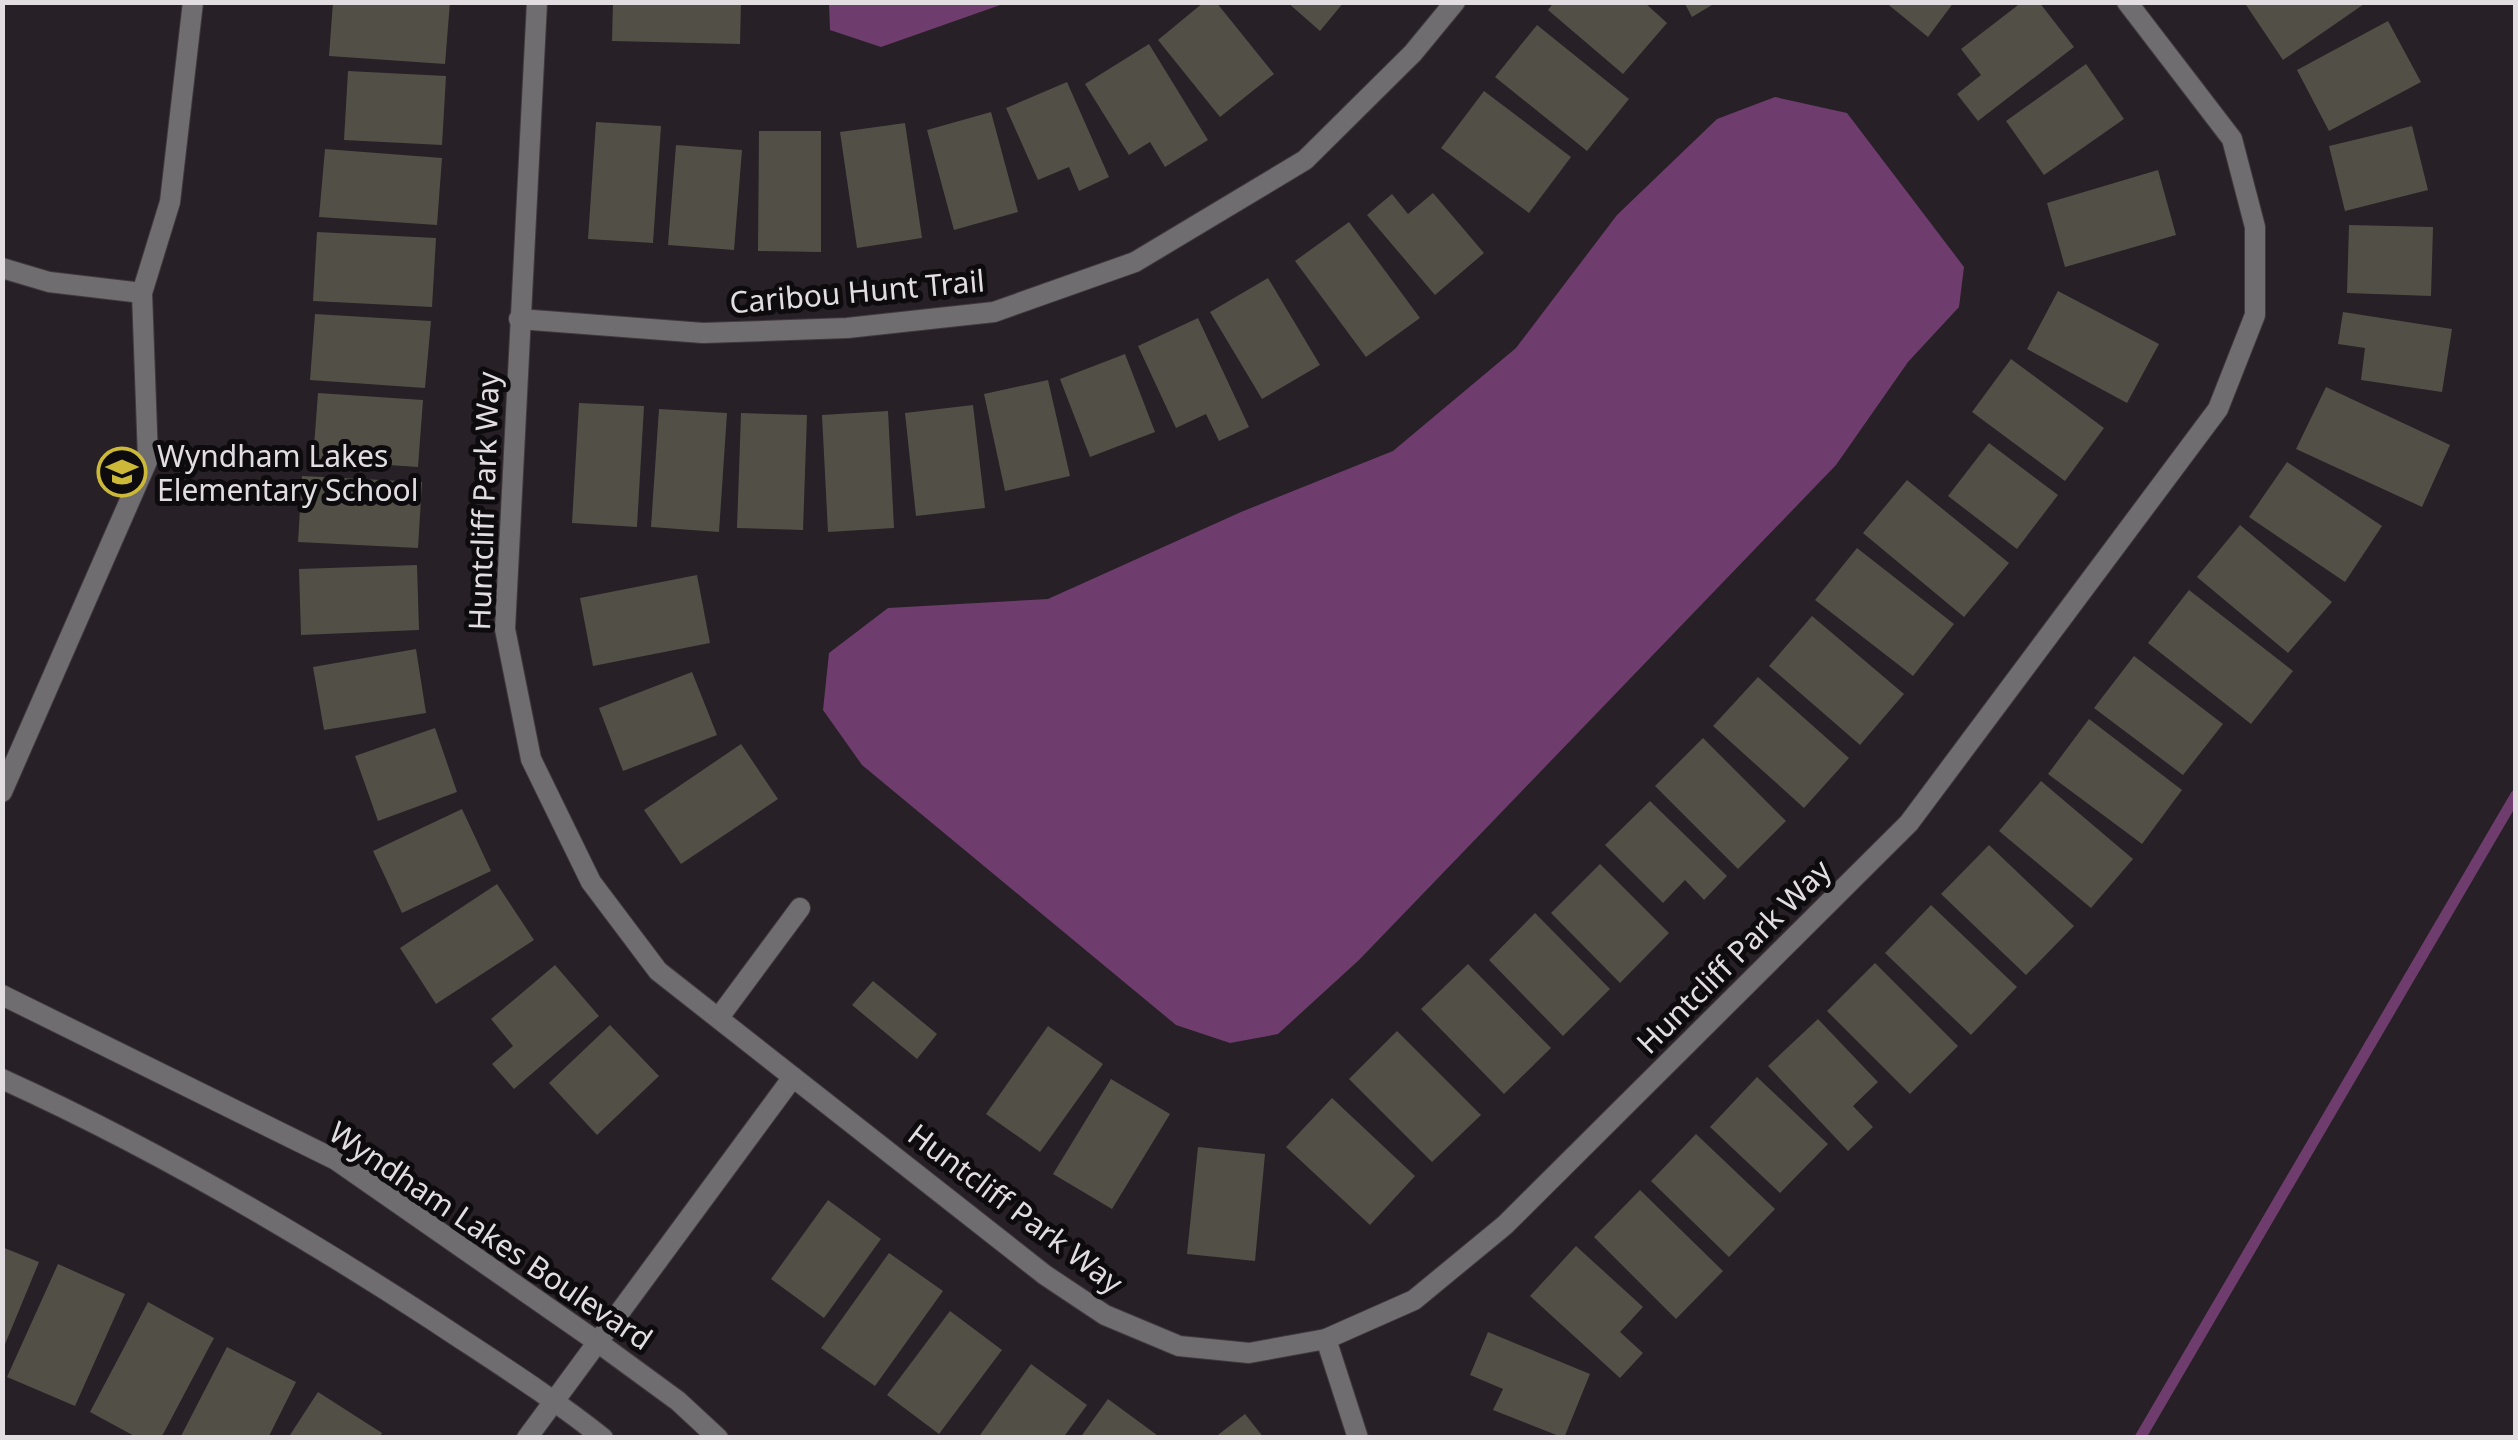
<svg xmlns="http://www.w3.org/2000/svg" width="2518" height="1440" viewBox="0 0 2518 1440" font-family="'Noto Sans',sans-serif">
<rect width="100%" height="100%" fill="#272026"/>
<g fill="#6f3c6e">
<path d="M 829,3 L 829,2 L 1006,3 L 881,47 L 830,30 Z"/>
<path d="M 1775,97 L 1847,113 L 1964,267 L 1959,307 L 1908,362 L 1836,465 L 1359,960 L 1278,1034 L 1230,1043 L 1176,1025 L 862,765 L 823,710 L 829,653 L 888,608 L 1048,599 L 1241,512 L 1393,451 L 1516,348 L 1617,215 L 1717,119 Z"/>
</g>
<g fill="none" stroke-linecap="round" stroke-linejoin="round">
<path stroke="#6f3c6e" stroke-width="11" d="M 2140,1438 L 2516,795"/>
</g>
<g fill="#514f46">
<path d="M 333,2 L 450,2 L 445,64 L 329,56 Z"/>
<path d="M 613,2 L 741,2 L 740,44 L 612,41 Z"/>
<path d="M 1204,2 L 1216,2 L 1274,74 L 1220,117 L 1158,40 Z"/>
<path d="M 1287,2 L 1344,2 L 1320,31 Z"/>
<path d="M 1554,2 L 1644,2 L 1667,23 L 1623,74 L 1548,10 Z"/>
<path d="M 1684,2 L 1717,2 L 1692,17 Z"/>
<path d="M 1885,2 L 1954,2 L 1928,37 Z"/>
<path d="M 2022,2 L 2039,2 L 2074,47 L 1978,121 L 1957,94 L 1981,75 L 1961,49 Z"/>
<path d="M 2244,2 L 2367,2 L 2283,60 Z"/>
<path d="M 2388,21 L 2421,82 L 2329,131 L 2297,70 Z"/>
<path d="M 1537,25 L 1629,99 L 1587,151 L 1495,77 Z"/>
<path d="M 1149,44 L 1208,140 L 1165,167 L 1150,142 L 1129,155 L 1085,84 Z"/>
<path d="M 2086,64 L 2124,119 L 2044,175 L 2006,121 Z"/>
<path d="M 348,71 L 446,76 L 442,145 L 344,140 Z"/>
<path d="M 1067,82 L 1109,177 L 1079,191 L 1069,167 L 1038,180 L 1006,108 Z"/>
<path d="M 1484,91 L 1571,157 L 1529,213 L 1441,148 Z"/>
<path d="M 991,112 L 1018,212 L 954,230 L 927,130 Z"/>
<path d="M 596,122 L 661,126 L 653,243 L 588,239 Z"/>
<path d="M 905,123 L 922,238 L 857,248 L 840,132 Z"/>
<path d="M 2412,126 L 2428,190 L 2345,211 L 2329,146 Z"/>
<path d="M 759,131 L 821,131 L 821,252 L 758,251 Z"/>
<path d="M 676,145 L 742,150 L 734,250 L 668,245 Z"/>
<path d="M 325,149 L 442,158 L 437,225 L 319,217 Z"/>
<path d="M 2158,170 L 2176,235 L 2065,267 L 2047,203 Z"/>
<path d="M 1433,193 L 1484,253 L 1435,295 L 1367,215 L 1392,194 L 1408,214 Z"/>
<path d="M 1349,222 L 1420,318 L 1366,357 L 1295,261 Z"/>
<path d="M 2349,225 L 2433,227 L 2431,296 L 2347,293 Z"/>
<path d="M 317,232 L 436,238 L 432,307 L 313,301 Z"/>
<path d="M 1268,278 L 1320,365 L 1262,399 L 1210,312 Z"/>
<path d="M 2058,291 L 2159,344 L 2127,403 L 2027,349 Z"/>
<path d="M 2343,312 L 2452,329 L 2442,392 L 2361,380 L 2365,348 L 2338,344 Z"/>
<path d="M 315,314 L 431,321 L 425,388 L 310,380 Z"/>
<path d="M 1198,318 L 1249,427 L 1219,441 L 1206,414 L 1176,428 L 1138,346 Z"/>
<path d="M 1125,354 L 1155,432 L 1090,457 L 1060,379 Z"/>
<path d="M 2011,359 L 2104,428 L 2065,481 L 1972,412 Z"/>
<path d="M 1048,380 L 1070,476 L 1005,491 L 984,394 Z"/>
<path d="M 2326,387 L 2450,445 L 2422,507 L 2296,449 Z"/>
<path d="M 318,393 L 423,400 L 418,467 L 313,460 Z"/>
<path d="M 579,403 L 644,406 L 637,527 L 572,523 Z"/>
<path d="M 973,405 L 985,508 L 916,516 L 905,413 Z"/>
<path d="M 659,409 L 727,413 L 719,532 L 651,527 Z"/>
<path d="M 888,411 L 894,528 L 828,532 L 822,415 Z"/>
<path d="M 741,413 L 807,415 L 803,530 L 737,528 Z"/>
<path d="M 1989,443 L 2058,495 L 2017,549 L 1948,496 Z"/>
<path d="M 2287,462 L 2382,526 L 2345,582 L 2249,517 Z"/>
<path d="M 302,476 L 422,482 L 418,548 L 298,542 Z"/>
<path d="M 1907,480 L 2009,563 L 1964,617 L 1863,533 Z"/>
<path d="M 2240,525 L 2332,602 L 2288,653 L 2197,577 Z"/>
<path d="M 1857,548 L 1954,624 L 1913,676 L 1815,600 Z"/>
<path d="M 417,565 L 419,630 L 301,635 L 299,569 Z"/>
<path d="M 697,575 L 710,643 L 593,666 L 580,598 Z"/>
<path d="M 2189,590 L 2293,671 L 2251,724 L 2148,643 Z"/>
<path d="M 1812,616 L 1904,694 L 1860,745 L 1769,666 Z"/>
<path d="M 416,649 L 426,713 L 324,730 L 313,667 Z"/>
<path d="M 2134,656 L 2223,724 L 2183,775 L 2094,708 Z"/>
<path d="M 692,672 L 717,735 L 623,771 L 599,708 Z"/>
<path d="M 1758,677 L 1849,758 L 1804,808 L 1713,726 Z"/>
<path d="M 2089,719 L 2182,790 L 2142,844 L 2048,774 Z"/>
<path d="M 435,728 L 457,792 L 378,821 L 355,756 Z"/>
<path d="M 1703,738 L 1786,821 L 1738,869 L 1655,786 Z"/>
<path d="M 741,744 L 778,799 L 681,864 L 644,810 Z"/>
<path d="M 2041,781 L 2133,859 L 2091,908 L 1999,831 Z"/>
<path d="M 1650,801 L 1727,876 L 1704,900 L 1685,880 L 1663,903 L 1605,845 Z"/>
<path d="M 462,809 L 491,871 L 402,913 L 373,851 Z"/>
<path d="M 1989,845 L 2074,926 L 2026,975 L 1941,894 Z"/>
<path d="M 1600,864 L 1669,933 L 1620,983 L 1551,913 Z"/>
<path d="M 497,884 L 534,940 L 436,1004 L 400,948 Z"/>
<path d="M 1931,905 L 2017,987 L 1971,1035 L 1885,953 Z"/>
<path d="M 1535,913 L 1610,989 L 1563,1036 L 1489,960 Z"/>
<path d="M 1875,963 L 1958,1046 L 1910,1094 L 1827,1011 Z"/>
<path d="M 1468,964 L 1551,1048 L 1504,1094 L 1421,1009 Z"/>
<path d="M 555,965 L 599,1016 L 514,1089 L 492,1064 L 513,1046 L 491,1019 Z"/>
<path d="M 873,981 L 937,1034 L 917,1059 L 852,1005 Z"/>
<path d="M 1818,1019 L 1878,1082 L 1853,1106 L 1873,1127 L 1848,1151 L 1768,1066 Z"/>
<path d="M 610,1025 L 659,1076 L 597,1135 L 549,1083 Z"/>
<path d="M 1048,1026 L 1103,1064 L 1040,1152 L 986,1114 Z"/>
<path d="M 1397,1031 L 1481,1115 L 1432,1162 L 1349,1079 Z"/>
<path d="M 1757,1077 L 1828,1144 L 1780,1193 L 1710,1127 Z"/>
<path d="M 1111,1079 L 1170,1114 L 1112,1209 L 1053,1174 Z"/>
<path d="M 1332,1098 L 1415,1176 L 1370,1225 L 1286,1147 Z"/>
<path d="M 1696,1134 L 1775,1209 L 1729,1257 L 1651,1181 Z"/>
<path d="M 1198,1147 L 1265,1154 L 1255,1261 L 1187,1254 Z"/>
<path d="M 1640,1190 L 1723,1271 L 1676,1319 L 1594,1237 Z"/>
<path d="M 828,1200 L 881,1239 L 824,1318 L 771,1279 Z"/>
<path d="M 1576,1246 L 1643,1307 L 1620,1332 L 1643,1353 L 1620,1378 L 1530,1296 Z"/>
<path d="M 2,1247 L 39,1262 L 3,1349 L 2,1349 Z"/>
<path d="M 889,1253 L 943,1291 L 875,1386 L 821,1348 Z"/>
<path d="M 58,1264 L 125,1294 L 75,1406 L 7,1377 Z"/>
<path d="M 148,1302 L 214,1338 L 161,1438 L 138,1438 L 90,1412 Z"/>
<path d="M 950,1311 L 1002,1350 L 939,1434 L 887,1395 Z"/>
<path d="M 1488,1332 L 1590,1374 L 1564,1438 L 1493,1410 L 1503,1389 L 1470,1375 Z"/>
<path d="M 227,1347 L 296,1382 L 268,1438 L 180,1438 Z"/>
<path d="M 1031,1364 L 1087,1405 L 1063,1438 L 983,1438 L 980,1435 Z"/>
<path d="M 318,1392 L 382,1433 L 379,1438 L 288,1438 Z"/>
<path d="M 1108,1399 L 1161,1438 L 1080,1438 Z"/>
<path d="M 1245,1414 L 1264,1438 L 1214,1438 Z"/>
</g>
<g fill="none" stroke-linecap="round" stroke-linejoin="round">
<g stroke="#413a40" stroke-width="22">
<g id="service">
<path d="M 2,268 L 49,282 L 142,293 L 170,202 L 193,2"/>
<path d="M 2,792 L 148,459 L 142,293"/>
<path d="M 720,1016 L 800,908"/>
</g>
</g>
<g stroke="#413a40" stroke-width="22">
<g id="minor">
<path d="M 537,2 L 505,629 L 531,759 L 591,882 L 658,971 L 1045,1275 L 1105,1315 L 1179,1346 L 1249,1353 L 1326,1339 L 1414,1300 L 1505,1225 L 1909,823 L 2218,409 L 2255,315 L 2255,227 L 2232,139 L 2127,2"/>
<path d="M 519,319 L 703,333 L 847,328 L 994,312 L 1135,262 L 1305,160 L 1413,53 L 1455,2"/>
<path d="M 1326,1339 L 1358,1438"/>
<path d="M 527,1438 L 793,1077"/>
</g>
</g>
<g stroke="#413a40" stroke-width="22">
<g id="tertiary">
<path d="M 2,995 L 336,1160 L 596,1341 L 678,1401 L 718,1438"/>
<path d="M 2,1079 C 152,1147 296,1231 434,1321 C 491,1359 549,1395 603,1438"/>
</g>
</g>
<use href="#service" stroke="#706d70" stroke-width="20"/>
<use href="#minor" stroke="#706d70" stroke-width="20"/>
<use href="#tertiary" stroke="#706d70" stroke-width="20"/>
</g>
<defs>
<g id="school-ring" transform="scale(2.5)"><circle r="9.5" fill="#0e0b0e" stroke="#ccb938" stroke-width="1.5"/><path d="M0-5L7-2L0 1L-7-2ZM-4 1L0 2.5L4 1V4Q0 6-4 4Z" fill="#ccb938"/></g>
</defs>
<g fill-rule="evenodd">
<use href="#school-ring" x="122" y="472"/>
</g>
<g text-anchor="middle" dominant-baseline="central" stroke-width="10" stroke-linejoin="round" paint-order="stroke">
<g font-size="30" fill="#e2dde1" stroke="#0e0b0e">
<text transform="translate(857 291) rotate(-5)">Caribou Hunt Trail</text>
<text transform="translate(483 501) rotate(-88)">Huntcliff Park Way</text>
<text transform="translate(1733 956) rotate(-45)">Huntcliff Park Way</text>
<text transform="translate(1016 1208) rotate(37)">Huntcliff Park Way</text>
<text transform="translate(491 1235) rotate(34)">Wyndham Lakes Boulevard</text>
</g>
<g font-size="30" fill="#e2dde1" stroke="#0e0b0e" text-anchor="start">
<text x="157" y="455">Wyndham Lakes<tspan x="157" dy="34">Elementary School</tspan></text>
</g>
</g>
<rect width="2518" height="1440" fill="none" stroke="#e2dde1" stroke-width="10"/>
</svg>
